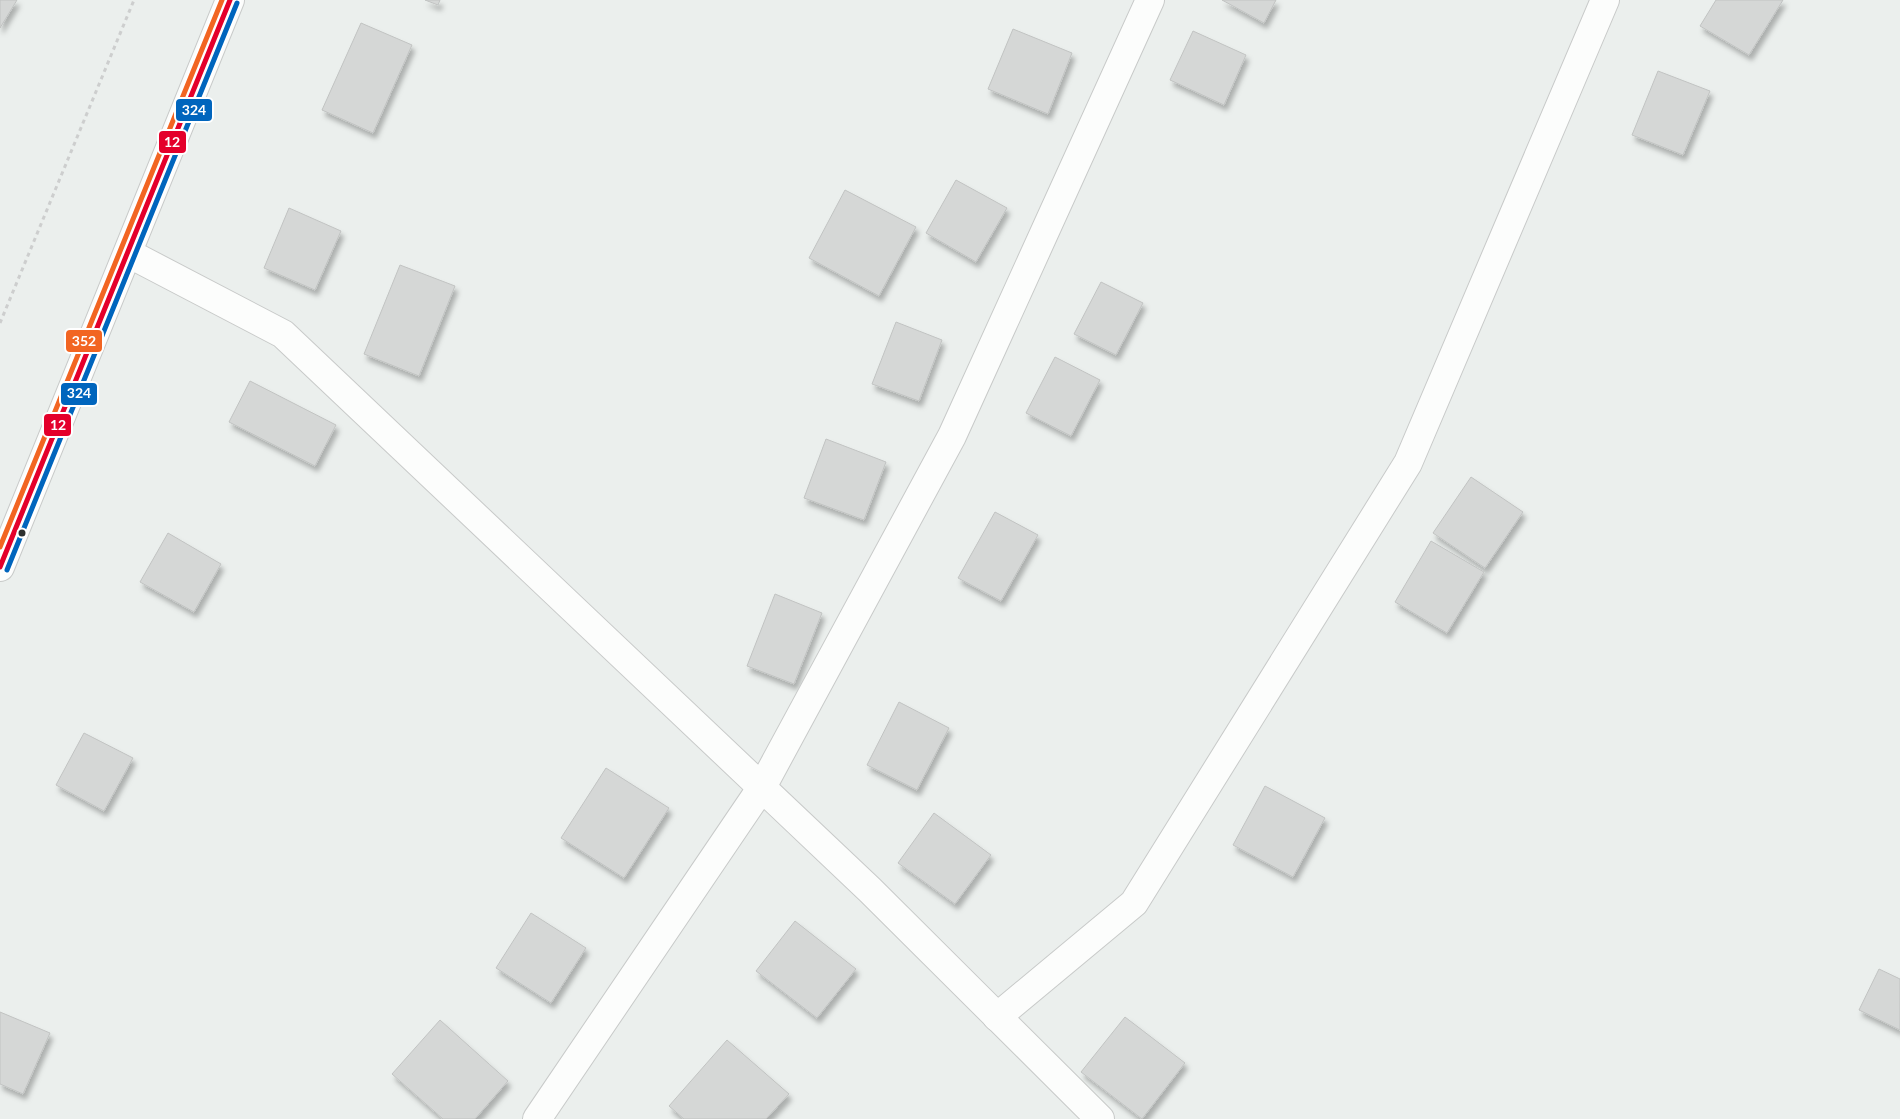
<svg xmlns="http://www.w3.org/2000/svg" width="1900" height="1119" viewBox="0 0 1900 1119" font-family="Lato,sans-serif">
<defs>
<filter id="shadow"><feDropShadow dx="3" dy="5.5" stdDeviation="2.5" flood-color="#0004"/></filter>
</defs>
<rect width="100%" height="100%" fill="#ebefed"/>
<g fill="#d5d7d6" stroke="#c1c3c2" filter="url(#shadow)">
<path d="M 0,0 L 17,0 L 0,28 Z"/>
<path d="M 425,0 L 440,0 L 438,5 Z"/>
<path d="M 1222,0 L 1276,0 L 1264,23 Z"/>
<path d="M 1716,0 L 1783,0 L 1749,55 L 1700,26 Z"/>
<path d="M 361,23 L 412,45 L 373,133 L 322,110 Z"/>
<path d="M 1013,29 L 1072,53 L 1048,114 L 988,89 Z"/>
<path d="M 1193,31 L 1246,55 L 1224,105 L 1170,80 Z"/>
<path d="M 1658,71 L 1710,91 L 1683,155 L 1632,135 Z"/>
<path d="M 956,180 L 1007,208 L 976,262 L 926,233 Z"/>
<path d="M 845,190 L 916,227 L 879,296 L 809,258 Z"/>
<path d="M 289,208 L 341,231 L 315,290 L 264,268 Z"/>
<path d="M 400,265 L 455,286 L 419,376 L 364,354 Z"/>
<path d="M 1101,282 L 1143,303 L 1116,355 L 1074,334 Z"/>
<path d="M 896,322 L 942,340 L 919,401 L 872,384 Z"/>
<path d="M 1055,357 L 1100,380 L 1071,436 L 1026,413 Z"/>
<path d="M 250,381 L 336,425 L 315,466 L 229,422 Z"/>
<path d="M 826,439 L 886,462 L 864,520 L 804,498 Z"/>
<path d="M 1471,477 L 1523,512 L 1485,568 L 1433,533 Z"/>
<path d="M 995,512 L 1038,535 L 1001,601 L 958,578 Z"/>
<path d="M 168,533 L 221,564 L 194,612 L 140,582 Z"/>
<path d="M 1431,541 L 1484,572 L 1447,633 L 1395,602 Z"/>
<path d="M 775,594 L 822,613 L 794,684 L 747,666 Z"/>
<path d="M 899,702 L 949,728 L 917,790 L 867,765 Z"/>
<path d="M 84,733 L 133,758 L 104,811 L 56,785 Z"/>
<path d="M 606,768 L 669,808 L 624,878 L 561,838 Z"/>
<path d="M 1265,786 L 1325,818 L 1293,877 L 1233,845 Z"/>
<path d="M 934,813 L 991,855 L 955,904 L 898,863 Z"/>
<path d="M 531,913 L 586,948 L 551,1003 L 496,968 Z"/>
<path d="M 795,921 L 856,969 L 817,1018 L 756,971 Z"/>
<path d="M 1879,969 L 1900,979 L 1900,1030 L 1859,1010 Z"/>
<path d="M 0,1012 L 50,1033 L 23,1094 L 0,1084 Z"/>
<path d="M 1125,1017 L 1185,1063 L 1142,1119 L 1081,1072 Z"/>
<path d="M 440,1020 L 508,1081 L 475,1119 L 443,1119 L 392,1074 Z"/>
<path d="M 727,1040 L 789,1094 L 766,1119 L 684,1119 L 669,1106 Z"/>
</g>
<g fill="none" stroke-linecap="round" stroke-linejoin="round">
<g stroke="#c8cac9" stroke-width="30">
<g id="street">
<path d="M 128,253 L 283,334 L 870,890 L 1100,1119"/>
<path d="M 997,1017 L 1134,903 L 1408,463 L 1605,0"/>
<path d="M 537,1119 L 762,787 L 952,436 L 1150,0"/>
</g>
</g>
<g stroke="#c8cac9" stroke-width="30">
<path id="primary" d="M 0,567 L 230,0"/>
</g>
<path stroke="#cdcece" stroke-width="3" stroke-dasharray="4 4" stroke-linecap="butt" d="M 0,323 L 134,0"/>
<use href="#street" stroke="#fcfdfc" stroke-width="28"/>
<use href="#primary" stroke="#fcfdfc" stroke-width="28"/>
<g stroke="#fff" stroke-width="9">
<path id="bus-1" d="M 0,567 L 230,0"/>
</g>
<g stroke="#fff" stroke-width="9">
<path id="bus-2" d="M 7,570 L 237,3"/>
</g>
<g stroke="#fff" stroke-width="9">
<path id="bus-3" d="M 0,547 L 222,0"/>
</g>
<use href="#bus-1" stroke="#e4002b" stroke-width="5"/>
<use href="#bus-2" stroke="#0065bd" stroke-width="5"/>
<use href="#bus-3" stroke="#f26522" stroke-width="5"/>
</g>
<circle fill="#2e302f" stroke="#fff" stroke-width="2" cx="22" cy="533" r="4.5"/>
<g stroke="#fff" stroke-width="2">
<rect x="175" y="98" width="38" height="24" rx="5" fill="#0065bd"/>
<rect x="158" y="130" width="29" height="24" rx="5" fill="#e4002b"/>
<rect x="65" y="329" width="38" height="24" rx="5" fill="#f26522"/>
<rect x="60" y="382" width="38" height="24" rx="5" fill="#0065bd"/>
<rect x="43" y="413" width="29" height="24" rx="5" fill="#e4002b"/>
</g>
<g font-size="14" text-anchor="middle" font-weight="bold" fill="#fff">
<text x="194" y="115">324</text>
<text x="172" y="147">12</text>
<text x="84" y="346">352</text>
<text x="79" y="398">324</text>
<text x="58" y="430">12</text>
</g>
</svg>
